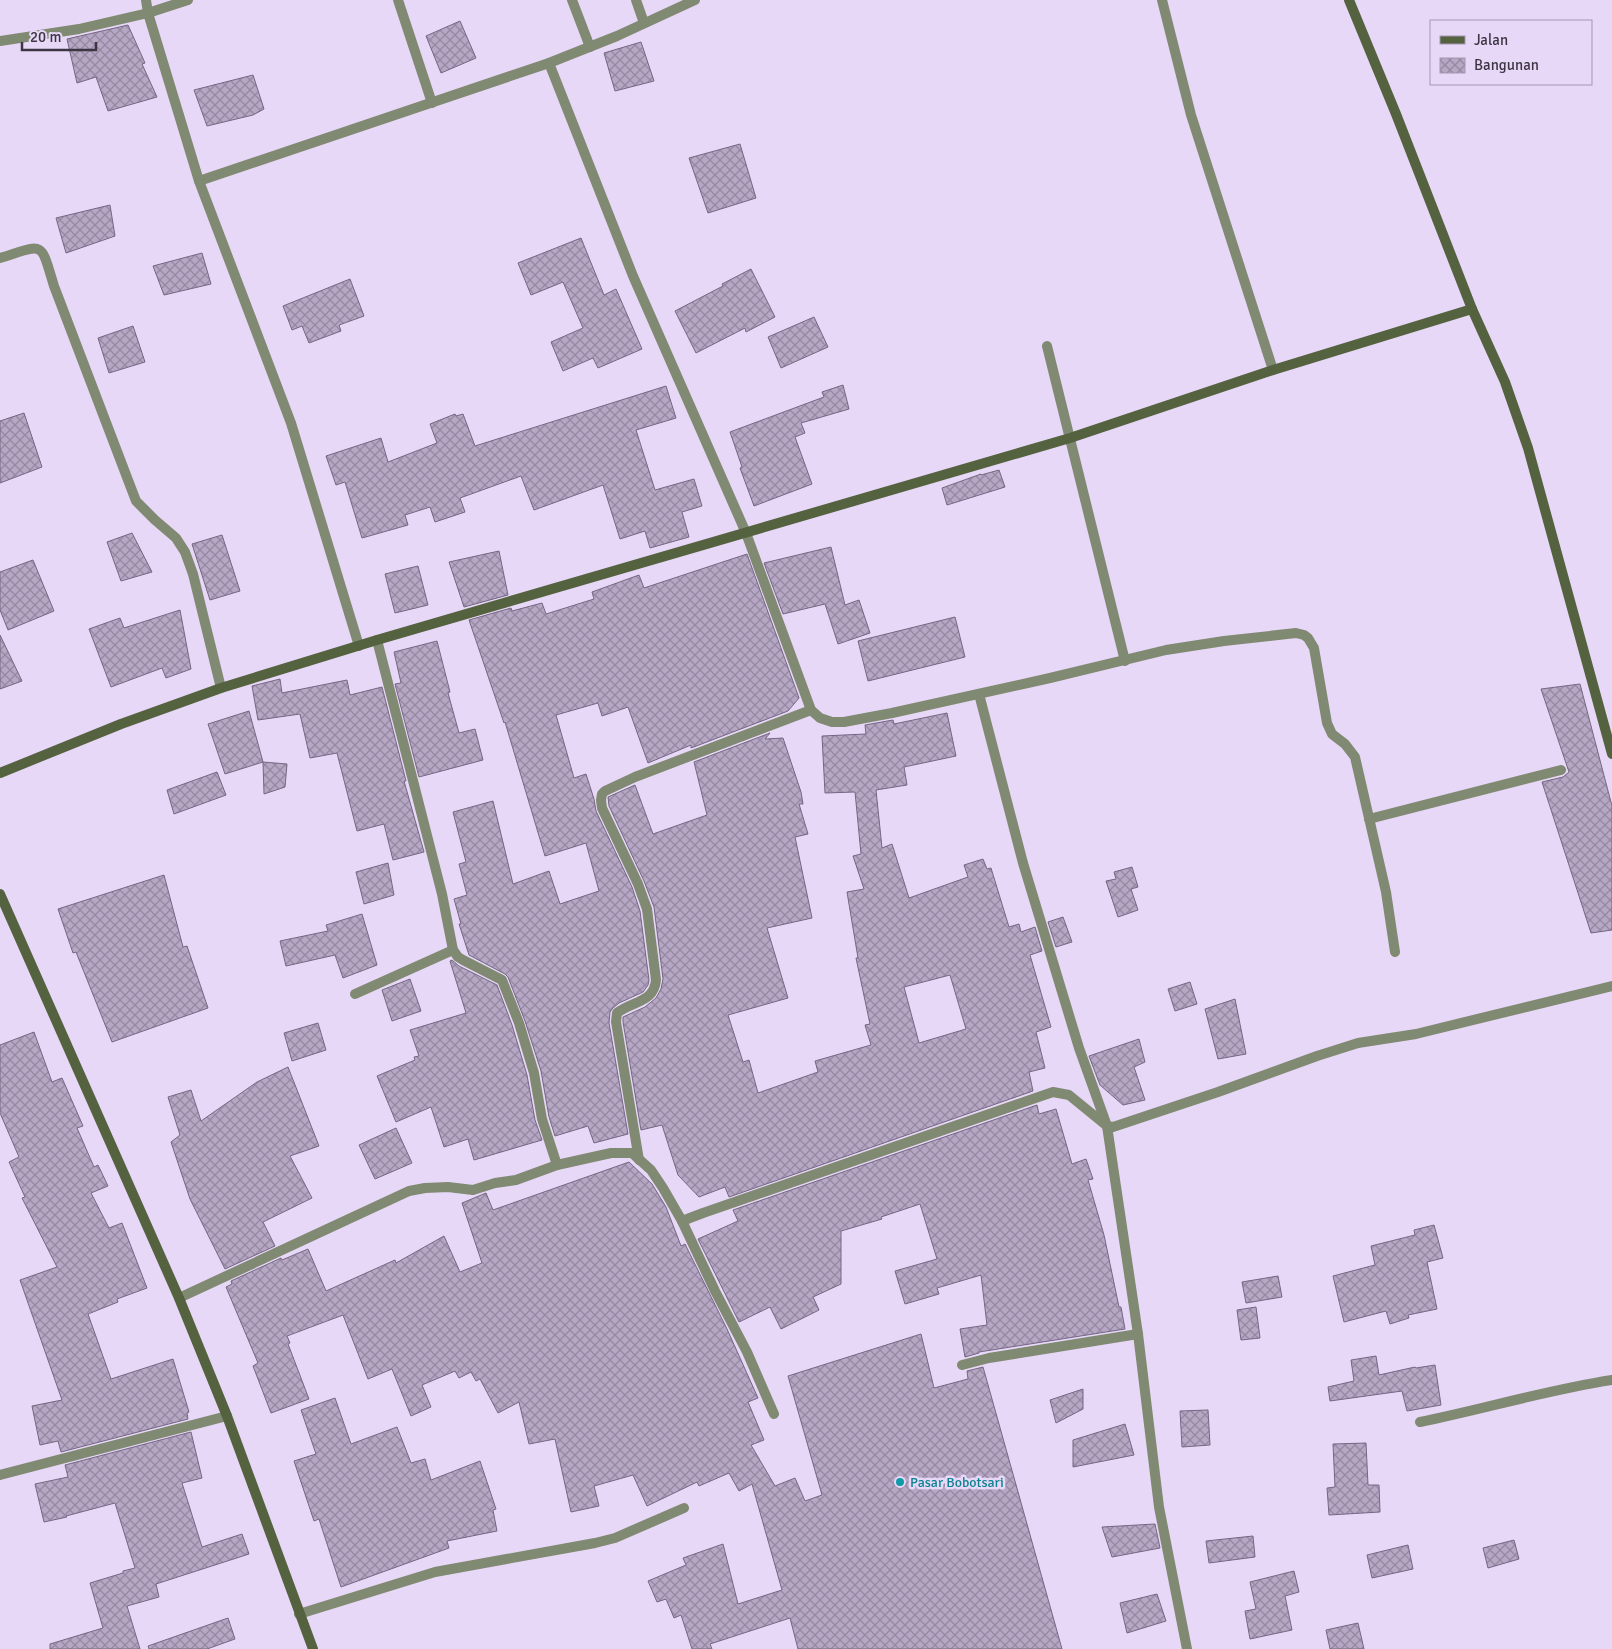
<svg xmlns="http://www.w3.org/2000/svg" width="1612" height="1649" viewBox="0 0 1612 1649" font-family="Signika,sans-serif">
<defs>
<pattern id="building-cross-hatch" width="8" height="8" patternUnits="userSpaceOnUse" patternTransform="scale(1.25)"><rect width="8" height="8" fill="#b6a7c5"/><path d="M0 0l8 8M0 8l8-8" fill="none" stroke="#9589a2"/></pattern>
</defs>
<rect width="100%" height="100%" fill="#e8d8f8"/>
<g fill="url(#building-cross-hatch)" stroke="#756783" fill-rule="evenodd">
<path d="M 460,21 L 476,58 L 441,73 L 426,36 Z"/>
<path d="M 128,25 L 145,63 L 142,64 L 157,97 L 108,111 L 96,77 L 77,83 L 67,39 Z"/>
<path d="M 641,42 L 654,81 L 615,91 L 604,53 Z"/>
<path d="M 253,75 L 264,109 L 253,115 L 207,126 L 194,90 Z"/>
<path d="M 740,144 L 756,198 L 708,213 L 689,158 Z"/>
<path d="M 110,205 L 115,236 L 66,253 L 56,218 Z"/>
<path d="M 581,238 L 604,295 L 616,289 L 642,349 L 598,368 L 593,358 L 563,371 L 551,342 L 583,328 L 563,282 L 531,295 L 518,263 Z"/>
<path d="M 202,253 L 211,284 L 164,295 L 153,266 Z"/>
<path d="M 751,269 L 775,317 L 746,332 L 745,328 L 696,353 L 675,311 L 723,286 L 722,284 Z"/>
<path d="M 350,279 L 364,316 L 339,325 L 341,331 L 309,343 L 302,326 L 292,330 L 283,306 Z"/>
<path d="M 814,317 L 828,347 L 781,368 L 768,337 Z"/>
<path d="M 133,326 L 145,362 L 109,373 L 98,338 Z"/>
<path d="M 843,385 L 849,409 L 801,423 L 805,433 L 795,437 L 812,484 L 754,506 L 740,468 L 742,467 L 730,432 L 824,397 L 822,392 Z"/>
<path d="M 666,386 L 676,418 L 636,430 L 655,490 L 694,479 L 702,506 L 682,512 L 689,537 L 650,548 L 645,531 L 620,539 L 603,485 L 534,510 L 521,476 L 460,498 L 465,512 L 435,522 L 430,507 L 405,515 L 408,525 L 362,538 L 345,482 L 336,485 L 326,456 L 381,438 L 388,462 L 437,443 L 430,424 L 455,414 L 456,416 L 463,414 L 475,446 Z"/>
<path d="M 24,413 L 42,467 L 0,483 L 0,421 Z"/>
<path d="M 999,470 L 1005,487 L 947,505 L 942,488 L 981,474 L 981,475 Z"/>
<path d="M 132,533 L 152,572 L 121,581 L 107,542 Z"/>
<path d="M 222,535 L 240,591 L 210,600 L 192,544 Z"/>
<path d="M 831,547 L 845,605 L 859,600 L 870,633 L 838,644 L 825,604 L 783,614 L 764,563 Z"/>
<path d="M 499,551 L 508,595 L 464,607 L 449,562 Z"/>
<path d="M 747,554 L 799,698 L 788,711 L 691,748 L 691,745 L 648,763 L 628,707 L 602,716 L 598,703 L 556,715 L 574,778 L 586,774 L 594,799 L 596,811 L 632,887 L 640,911 L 649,980 L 648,985 L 643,992 L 619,1003 L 613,1008 L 610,1012 L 609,1023 L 628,1134 L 594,1143 L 588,1126 L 555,1136 L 549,1117 L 541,1071 L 525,1021 L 508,977 L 505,974 L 469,955 L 459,924 L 461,924 L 454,899 L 467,895 L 459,864 L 466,862 L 453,812 L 493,801 L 513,884 L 549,871 L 560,904 L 599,891 L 586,843 L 545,856 L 505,722 L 504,723 L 469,620 L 511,608 L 512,611 L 542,603 L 546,614 L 594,599 L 592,592 L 639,575 L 644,588 Z"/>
<path d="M 33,560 L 54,611 L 8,630 L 0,610 L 0,572 Z"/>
<path d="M 418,566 L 428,605 L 395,613 L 385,574 Z"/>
<path d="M 180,610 L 191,669 L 166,678 L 162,668 L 111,687 L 89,629 L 120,618 L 124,628 Z"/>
<path d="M 955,617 L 965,657 L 868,681 L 858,641 Z"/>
<path d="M 0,635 L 22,681 L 0,689 Z"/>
<path d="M 437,641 L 450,692 L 448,693 L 459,733 L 475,729 L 483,760 L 419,777 L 395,684 L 401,683 L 394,652 Z"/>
<path d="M 280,679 L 282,693 L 347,680 L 350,695 L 382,687 L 406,781 L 404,781 L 424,852 L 393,860 L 384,824 L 357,831 L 337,753 L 310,758 L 300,714 L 258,720 L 252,686 Z"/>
<path d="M 1580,684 L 1612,806 L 1612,930 L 1591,933 L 1542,782 L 1563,777 L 1569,772 L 1541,689 Z"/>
<path d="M 249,711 L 263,762 L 225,774 L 208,724 Z"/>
<path d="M 947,713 L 956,756 L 904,767 L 907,785 L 876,790 L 882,848 L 892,844 L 909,898 L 968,877 L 964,865 L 983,859 L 987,869 L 991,868 L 1009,927 L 1019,924 L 1021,932 L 1035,927 L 1042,951 L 1030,955 L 1051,1027 L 1036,1032 L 1045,1068 L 1029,1072 L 1033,1091 L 729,1197 L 725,1187 L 699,1197 L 678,1175 L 662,1125 L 641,1130 L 623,1022 L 623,1017 L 645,1007 L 656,998 L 661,989 L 663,979 L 654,907 L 644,881 L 609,806 L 608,797 L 635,785 L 653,834 L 707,815 L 694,762 L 770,733 L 765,739 L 783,738 L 801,792 L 803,804 L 799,804 L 808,834 L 795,837 L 812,918 L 767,928 L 788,998 L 728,1015 L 743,1062 L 749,1060 L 758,1093 L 818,1072 L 815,1061 L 871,1045 L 865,1025 L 870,1024 L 856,958 L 858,958 L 847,892 L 864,889 L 853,856 L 861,854 L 855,792 L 825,793 L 822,736 L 866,734 L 865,725 L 893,720 L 894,724 ZM 950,975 L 966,1029 L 919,1043 L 904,987 Z"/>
<path d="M 263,762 L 287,764 L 285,787 L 264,794 Z"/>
<path d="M 217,772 L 226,795 L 174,814 L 167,790 Z"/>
<path d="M 388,863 L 394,895 L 364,904 L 356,872 Z"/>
<path d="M 1132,867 L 1138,887 L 1131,889 L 1138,910 L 1118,917 L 1106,881 L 1116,879 L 1114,872 Z"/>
<path d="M 164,875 L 183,947 L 187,946 L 208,1008 L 112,1042 L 76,952 L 73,953 L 58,909 Z"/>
<path d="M 362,914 L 377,965 L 343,978 L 335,955 L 286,966 L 280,941 L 328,931 L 326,925 Z"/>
<path d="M 1063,917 L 1072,942 L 1056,947 L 1048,922 Z"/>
<path d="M 452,960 L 459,966 L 497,985 L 512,1025 L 527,1075 L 535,1120 L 542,1140 L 474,1160 L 468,1139 L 444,1147 L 431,1107 L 396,1122 L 377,1076 L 415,1060 L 414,1057 L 419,1056 L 410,1030 L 466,1013 L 450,961 Z"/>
<path d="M 410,979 L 421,1011 L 392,1021 L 382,990 Z"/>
<path d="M 1190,982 L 1197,1004 L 1175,1011 L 1168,989 Z"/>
<path d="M 1235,999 L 1246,1054 L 1218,1059 L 1205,1009 Z"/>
<path d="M 318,1023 L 326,1050 L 292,1061 L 284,1033 Z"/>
<path d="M 34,1032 L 52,1082 L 62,1078 L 83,1126 L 77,1128 L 94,1167 L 98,1165 L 108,1186 L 91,1193 L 109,1228 L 122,1223 L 147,1288 L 117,1299 L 118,1302 L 88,1314 L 111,1379 L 173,1359 L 189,1412 L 187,1413 L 188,1419 L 61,1452 L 58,1441 L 40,1445 L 32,1406 L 62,1400 L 20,1280 L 57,1267 L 22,1198 L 25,1197 L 9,1162 L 19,1157 L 0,1113 L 0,1045 Z"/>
<path d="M 1139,1039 L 1145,1062 L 1134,1067 L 1145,1100 L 1123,1105 L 1100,1085 L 1089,1056 Z"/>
<path d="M 288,1067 L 319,1146 L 290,1156 L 312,1198 L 263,1222 L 275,1246 L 225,1269 L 190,1199 L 171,1142 L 180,1135 L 168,1097 L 191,1090 L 201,1121 L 257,1082 Z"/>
<path d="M 1037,1105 L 1039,1114 L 1056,1109 L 1072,1164 L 1086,1159 L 1093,1179 L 1088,1180 L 1104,1235 L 1119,1307 L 1121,1307 L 1125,1329 L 979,1352 L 979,1353 L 965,1357 L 960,1329 L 987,1325 L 981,1275 L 937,1288 L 939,1294 L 905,1304 L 895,1271 L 937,1259 L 920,1204 L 881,1217 L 882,1219 L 841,1231 L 841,1284 L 813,1297 L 819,1310 L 781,1329 L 770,1307 L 739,1322 L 698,1239 L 738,1221 L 733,1210 Z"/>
<path d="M 396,1128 L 412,1163 L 375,1179 L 359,1145 Z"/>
<path d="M 629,1162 L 652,1184 L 666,1207 L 681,1246 L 685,1244 L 727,1329 L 758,1398 L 748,1402 L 764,1440 L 751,1445 L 775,1486 L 795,1478 L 805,1501 L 822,1495 L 788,1376 L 921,1334 L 934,1388 L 968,1379 L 967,1371 L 983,1367 L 1062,1649 L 798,1649 L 790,1618 L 710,1644 L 712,1649 L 692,1649 L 681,1615 L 674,1618 L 666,1599 L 657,1602 L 648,1581 L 686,1565 L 683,1558 L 723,1544 L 738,1604 L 782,1590 L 752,1484 L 739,1491 L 729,1473 L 699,1486 L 697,1482 L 647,1506 L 633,1475 L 594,1486 L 599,1506 L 571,1512 L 555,1439 L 529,1444 L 519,1402 L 498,1413 L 480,1379 L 476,1381 L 471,1372 L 459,1378 L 455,1371 L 422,1385 L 431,1407 L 411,1416 L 392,1369 L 368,1379 L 343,1315 L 287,1336 L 290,1343 L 288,1344 L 309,1399 L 271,1413 L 253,1366 L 258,1363 L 226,1287 L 232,1284 L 231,1281 L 281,1258 L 282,1260 L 308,1249 L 326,1291 L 395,1260 L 396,1263 L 444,1236 L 460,1272 L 482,1263 L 462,1203 L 486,1193 L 493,1210 Z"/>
<path d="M 1434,1225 L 1443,1258 L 1427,1262 L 1437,1309 L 1408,1315 L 1409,1318 L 1390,1324 L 1386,1311 L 1344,1322 L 1333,1276 L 1375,1265 L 1371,1246 L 1415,1235 L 1414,1230 Z"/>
<path d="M 1278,1276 L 1282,1297 L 1246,1303 L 1242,1282 Z"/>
<path d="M 1256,1307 L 1260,1338 L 1241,1340 L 1237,1310 Z"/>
<path d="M 1376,1356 L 1379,1375 L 1415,1367 L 1416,1368 L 1435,1365 L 1441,1405 L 1407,1411 L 1402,1391 L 1330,1401 L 1328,1387 L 1354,1381 L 1351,1360 Z"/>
<path d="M 1083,1389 L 1083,1409 L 1056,1423 L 1050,1400 Z"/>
<path d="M 335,1398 L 351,1444 L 397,1427 L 411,1463 L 425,1459 L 431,1480 L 480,1461 L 496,1509 L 493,1510 L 497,1531 L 447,1541 L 449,1548 L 341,1587 L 319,1519 L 314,1521 L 294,1461 L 316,1454 L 301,1410 Z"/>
<path d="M 1208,1410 L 1210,1445 L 1182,1447 L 1180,1411 Z"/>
<path d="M 1125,1424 L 1134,1455 L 1073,1467 L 1073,1440 Z"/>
<path d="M 191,1432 L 202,1478 L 182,1483 L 202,1547 L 242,1534 L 249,1554 L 156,1584 L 159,1597 L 127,1606 L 140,1649 L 50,1649 L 50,1644 L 103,1628 L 90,1583 L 123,1573 L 123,1571 L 135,1568 L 115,1503 L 66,1516 L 67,1517 L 44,1522 L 35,1484 L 68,1477 L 65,1465 Z"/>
<path d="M 1366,1443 L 1368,1485 L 1379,1485 L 1380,1512 L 1329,1515 L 1327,1488 L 1335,1487 L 1333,1444 Z"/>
<path d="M 1155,1524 L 1160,1548 L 1112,1557 L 1102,1527 Z"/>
<path d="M 1253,1536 L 1255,1557 L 1209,1563 L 1206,1541 Z"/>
<path d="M 1514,1540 L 1519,1559 L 1488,1568 L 1483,1548 Z"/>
<path d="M 1408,1545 L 1413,1569 L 1372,1578 L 1367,1555 Z"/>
<path d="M 1294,1571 L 1299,1592 L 1285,1596 L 1292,1630 L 1250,1639 L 1245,1611 L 1256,1609 L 1250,1582 Z"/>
<path d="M 1157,1594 L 1166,1621 L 1127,1633 L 1120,1603 Z"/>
<path d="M 228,1618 L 235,1639 L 207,1649 L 149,1649 L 148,1646 Z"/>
<path d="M 1358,1623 L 1364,1649 L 1330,1649 L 1326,1630 Z"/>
</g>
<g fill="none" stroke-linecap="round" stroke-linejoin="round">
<g stroke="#808a72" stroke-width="10">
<path d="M 962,1365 L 989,1358 L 1138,1334"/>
<path d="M 299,1614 L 435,1572 L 595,1543 L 615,1538 L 684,1508"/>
</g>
<g stroke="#808a72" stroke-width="10">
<path d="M 146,0 L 148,13 L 188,0"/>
<path d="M 398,0 L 432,103"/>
<path d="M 572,0 L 590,47"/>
<path d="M 636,0 L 644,23"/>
<path d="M 1162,0 L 1191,115 L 1273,370"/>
<path d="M 0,41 L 79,29 L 148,13 L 199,181 L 291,423 L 359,646"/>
<path d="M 549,63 L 633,276 L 746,533 L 811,710 L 820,718 L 832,722 L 844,722 L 892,713 L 1050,678 L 1166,650 L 1224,641 L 1296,633 L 1304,635 L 1308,638 L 1314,648 L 1327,723 L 1332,734 L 1345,744 L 1355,757 L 1386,892 L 1395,952"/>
<path d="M 199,181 L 549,63 L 617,36 L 695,0"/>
<path d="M 0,258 C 45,244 40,240 54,286 L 136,501 L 155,520 L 176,538 L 185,552 L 193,574 L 221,688"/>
<path d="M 1047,346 L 1125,661"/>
<path d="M 377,640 L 442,894 L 453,950 L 458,957 L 463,960 L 502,980 L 519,1023 L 534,1073 L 542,1119 L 557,1165"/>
<path d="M 979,694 L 1023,863 L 1079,1048 L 1107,1126 L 1138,1334 L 1159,1507 L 1187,1649"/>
<path d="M 1369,819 L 1561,770"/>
<path d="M 355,994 L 453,950"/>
<path d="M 639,1160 L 616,1022 L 617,1013 C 632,1001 654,1003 656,980 L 647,909 L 638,884 L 602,808 L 601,800 L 602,794 L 605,791 L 635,777 L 811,710"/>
<path d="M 682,1221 L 715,1291 L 747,1352 L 774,1414"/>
<path d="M 179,1298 L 409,1191 L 425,1188 L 448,1187 L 473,1190 L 495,1183 L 516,1180 L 557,1165 L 611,1153 L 632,1153 L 651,1170 L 663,1188 L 682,1221 L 703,1213 L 1053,1092 L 1069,1095 L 1107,1126 L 1113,1127 L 1218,1092 L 1317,1056 L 1358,1043 L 1416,1034 L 1612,986"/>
<path d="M 1420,1422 C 1484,1409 1547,1390 1612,1380"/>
<path d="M 0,1475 L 227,1416"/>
</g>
<g stroke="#54623f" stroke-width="10">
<path d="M 1349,0 L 1396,114 L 1472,309 L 1505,382 L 1528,448 L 1612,754"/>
<path d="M 0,773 L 121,724 L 221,688 L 377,640 L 1070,438 L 1273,370 L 1472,309"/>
<path d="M 0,894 L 179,1298 L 227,1416 L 313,1649"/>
</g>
</g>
<circle fill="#0f9aa8" stroke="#e8d8f8" stroke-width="2" cx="900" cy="1482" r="5"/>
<g text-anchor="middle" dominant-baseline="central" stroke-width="5" stroke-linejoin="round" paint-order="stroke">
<g font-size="14" fill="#0d838f" stroke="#e8d8f8" text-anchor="start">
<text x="910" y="1482">Pasar Bobotsari</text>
</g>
</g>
<rect x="1430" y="20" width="162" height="65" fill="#e8d8f8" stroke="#a397b0"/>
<rect x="1440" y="36" width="25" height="8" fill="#54623f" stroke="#a397b0"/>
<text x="1474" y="45" font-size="15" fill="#3c3643">Jalan</text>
<rect x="1440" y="58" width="25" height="15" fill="url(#building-cross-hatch)" stroke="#a397b0"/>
<text x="1474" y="70" font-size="15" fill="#3c3643">Bangunan</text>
<path d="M22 42v8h74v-8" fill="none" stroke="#3c3643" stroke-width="2.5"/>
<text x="30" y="42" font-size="15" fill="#3c3643" stroke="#e8d8f8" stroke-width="4" paint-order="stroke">20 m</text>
</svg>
